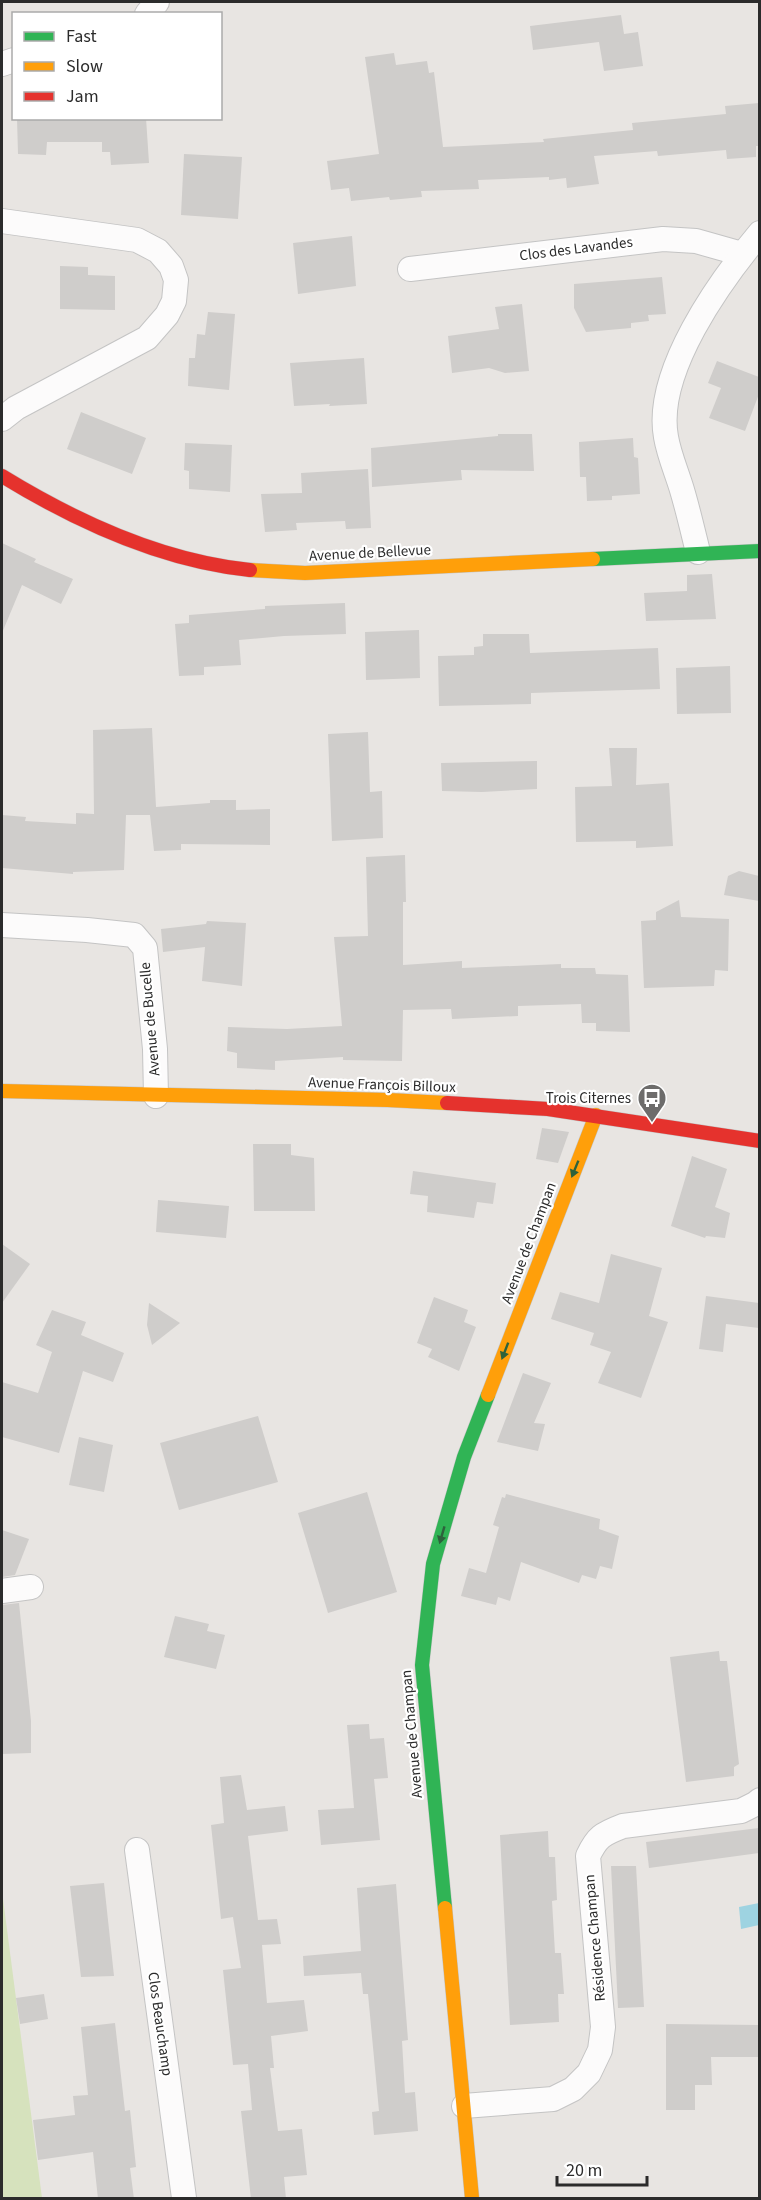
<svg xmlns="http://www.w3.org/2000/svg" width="761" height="2200" viewBox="0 0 761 2200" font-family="'Source Sans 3',sans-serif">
<rect width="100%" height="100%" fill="#e8e5e2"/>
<path fill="#d6e2bd" d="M 2,1891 L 42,2198 L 2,2198 Z"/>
<path fill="#9ed3e1" d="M 759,1903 L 759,1925 L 741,1929 L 739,1907 Z"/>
<g fill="#cfcdcb">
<path d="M 621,15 L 624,34 L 638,32 L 643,66 L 604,71 L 599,42 L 533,50 L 530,26 Z"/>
<path d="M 394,53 L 396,65 L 427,61 L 429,73 L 434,72 L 443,147 L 544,142 L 543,139 L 633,130 L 632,123 L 726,114 L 725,106 L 759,103 L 759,146 L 756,146 L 756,157 L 727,159 L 726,150 L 658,156 L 657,151 L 594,156 L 599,184 L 567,188 L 566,178 L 549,180 L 549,177 L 478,180 L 479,189 L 421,191 L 422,197 L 390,200 L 389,197 L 351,201 L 349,188 L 331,190 L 327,161 L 379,154 L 365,57 Z"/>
<path d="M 17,118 L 146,118 L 149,163 L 111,165 L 110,152 L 102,152 L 102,142 L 47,142 L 46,155 L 18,154 Z"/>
<path d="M 184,154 L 242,157 L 238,219 L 181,215 Z"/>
<path d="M 352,236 L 356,286 L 298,294 L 293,243 Z"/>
<path d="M 60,266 L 88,267 L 88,275 L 115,276 L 115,310 L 60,309 Z"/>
<path d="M 662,277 L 666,314 L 648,315 L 649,321 L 631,323 L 631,328 L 586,332 L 574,308 L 574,284 Z"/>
<path d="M 522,304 L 529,371 L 505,373 L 489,368 L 452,373 L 448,336 L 499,329 L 495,307 Z"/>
<path d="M 208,312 L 235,314 L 229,390 L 188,386 L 189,358 L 195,358 L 197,334 L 205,335 Z"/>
<path d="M 364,358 L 367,404 L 329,406 L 330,404 L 294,406 L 290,363 Z"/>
<path d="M 717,361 L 759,377 L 759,394 L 745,431 L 709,418 L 721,388 L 708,383 Z"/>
<path d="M 81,412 L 146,438 L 132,474 L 67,449 Z"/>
<path d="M 498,434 L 532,434 L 534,471 L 461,470 L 462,480 L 372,487 L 371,448 L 498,436 Z"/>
<path d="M 633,438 L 634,457 L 638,458 L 640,494 L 612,496 L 612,500 L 587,501 L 586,477 L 580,477 L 579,442 Z"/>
<path d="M 185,443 L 232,445 L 230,492 L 189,489 L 189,471 L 184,470 Z"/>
<path d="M 368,469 L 371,528 L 346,529 L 345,521 L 296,523 L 297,530 L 265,532 L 261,494 L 302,493 L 301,473 Z"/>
<path d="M 2,543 L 36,559 L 34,562 L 73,579 L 61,604 L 22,585 L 2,633 Z"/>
<path d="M 712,574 L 716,619 L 646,621 L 644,593 L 687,591 L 687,575 Z"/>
<path d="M 345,603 L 346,634 L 284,636 L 239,640 L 241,665 L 204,667 L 204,675 L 179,676 L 175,624 L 189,623 L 189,615 L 265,609 L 265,606 Z"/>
<path d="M 419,630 L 420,678 L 366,680 L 365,632 Z"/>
<path d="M 483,634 L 529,634 L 530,653 L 658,648 L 660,689 L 531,693 L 531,704 L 439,706 L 438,656 L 474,655 L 474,647 L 483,646 Z"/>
<path d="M 730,666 L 731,713 L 677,714 L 676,668 Z"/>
<path d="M 152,728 L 156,807 L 210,803 L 210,800 L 236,800 L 236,810 L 270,809 L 270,845 L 181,844 L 181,850 L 154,851 L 150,815 L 126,815 L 124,870 L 73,872 L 73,874 L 2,868 L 2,815 L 26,817 L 25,821 L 76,824 L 76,813 L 94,814 L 93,730 Z"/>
<path d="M 368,732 L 370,792 L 382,791 L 383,838 L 332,841 L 328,734 Z"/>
<path d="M 609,748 L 637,748 L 636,785 L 669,783 L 673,846 L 636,848 L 636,841 L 576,842 L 575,787 L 612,786 Z"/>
<path d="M 537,761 L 537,789 L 482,792 L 442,791 L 441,763 Z"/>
<path d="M 405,855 L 406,902 L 403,902 L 403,965 L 462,961 L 462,968 L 561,964 L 561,968 L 595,968 L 596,974 L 628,975 L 630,1032 L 596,1031 L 596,1023 L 582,1023 L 581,1004 L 518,1006 L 518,1016 L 452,1019 L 451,1009 L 403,1010 L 402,1061 L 343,1060 L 343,1057 L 275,1061 L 275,1070 L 237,1068 L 237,1053 L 227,1051 L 228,1027 L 287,1029 L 342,1026 L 334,937 L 368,936 L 366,857 Z"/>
<path d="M 739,871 L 759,876 L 759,901 L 724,895 L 728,876 Z"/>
<path d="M 679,900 L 681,917 L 729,919 L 728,971 L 715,970 L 714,986 L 644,988 L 641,921 L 656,920 L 656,912 Z"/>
<path d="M 207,921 L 246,923 L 242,986 L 202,981 L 205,947 L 163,952 L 161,929 L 206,924 Z"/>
<path d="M 542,1128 L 569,1132 L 558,1163 L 536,1159 Z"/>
<path d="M 253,1144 L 291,1144 L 291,1155 L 314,1158 L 315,1211 L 254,1211 Z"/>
<path d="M 692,1156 L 727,1169 L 715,1207 L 730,1213 L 725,1238 L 706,1236 L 705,1238 L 671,1226 Z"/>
<path d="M 413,1171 L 496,1183 L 493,1204 L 477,1202 L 474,1218 L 427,1212 L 428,1196 L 410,1194 Z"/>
<path d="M 158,1200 L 229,1206 L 226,1238 L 156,1232 Z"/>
<path d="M 2,1244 L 30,1264 L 2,1303 Z"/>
<path d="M 611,1254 L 662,1268 L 649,1316 L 668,1322 L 641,1398 L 598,1383 L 611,1352 L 590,1345 L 594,1333 L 551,1319 L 560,1292 L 599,1303 Z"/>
<path d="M 706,1296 L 759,1303 L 759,1328 L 726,1324 L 723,1352 L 699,1349 Z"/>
<path d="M 434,1297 L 468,1310 L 464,1322 L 476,1327 L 459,1371 L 428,1357 L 432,1349 L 417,1343 Z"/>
<path d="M 149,1303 L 180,1323 L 152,1345 L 147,1325 Z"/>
<path d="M 52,1310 L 86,1322 L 81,1335 L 124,1353 L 113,1382 L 83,1371 L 59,1453 L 2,1437 L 2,1382 L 38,1393 L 52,1352 L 36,1345 Z"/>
<path d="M 523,1373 L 551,1383 L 534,1423 L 545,1424 L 538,1451 L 497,1442 Z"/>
<path d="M 258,1416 L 278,1482 L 179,1510 L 160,1443 Z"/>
<path d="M 79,1437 L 113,1445 L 104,1492 L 69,1485 Z"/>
<path d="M 367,1492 L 397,1592 L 328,1613 L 298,1513 Z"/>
<path d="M 506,1494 L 600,1519 L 599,1529 L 619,1536 L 612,1569 L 600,1566 L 596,1579 L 582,1575 L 579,1583 L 521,1562 L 510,1601 L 498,1597 L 496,1605 L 461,1596 L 469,1568 L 486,1573 L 499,1527 L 493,1525 L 502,1497 L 505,1498 Z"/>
<path d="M 2,1530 L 29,1539 L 15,1575 L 2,1577 Z"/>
<path d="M 19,1603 L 31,1721 L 31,1753 L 2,1754 L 2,1605 Z"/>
<path d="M 175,1616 L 209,1624 L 207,1631 L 225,1635 L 216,1669 L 164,1657 Z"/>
<path d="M 719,1651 L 720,1661 L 727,1661 L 739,1764 L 734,1767 L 734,1776 L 686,1782 L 670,1657 Z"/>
<path d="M 369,1724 L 370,1739 L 384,1738 L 388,1778 L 374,1779 L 380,1840 L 321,1845 L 318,1810 L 354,1808 L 347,1725 Z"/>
<path d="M 241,1775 L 247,1810 L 285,1806 L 288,1831 L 248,1836 L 258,1920 L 277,1919 L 281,1944 L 262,1945 L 267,2003 L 304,2000 L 308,2031 L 271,2036 L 274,2068 L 270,2068 L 278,2131 L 302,2129 L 307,2175 L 284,2177 L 286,2199 L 251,2199 L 241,2111 L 252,2110 L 248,2064 L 233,2065 L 223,1970 L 241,1968 L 233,1917 L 221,1919 L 211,1825 L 224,1823 L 220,1777 Z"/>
<path d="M 759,1828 L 759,1853 L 649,1868 L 646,1842 Z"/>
<path d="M 548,1831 L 549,1857 L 555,1857 L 557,1900 L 552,1901 L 555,1953 L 561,1953 L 564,1994 L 558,1994 L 559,2022 L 510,2025 L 500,1835 Z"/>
<path d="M 611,1866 L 636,1866 L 644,2007 L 618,2008 Z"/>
<path d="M 104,1883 L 114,1976 L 81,1977 L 70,1886 Z"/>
<path d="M 396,1884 L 408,2040 L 402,2041 L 405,2093 L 415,2092 L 418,2131 L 374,2135 L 372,2112 L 379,2111 L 368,1994 L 363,1994 L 361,1973 L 304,1976 L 303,1956 L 361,1951 L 357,1888 Z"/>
<path d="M 44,1994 L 48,2019 L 20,2024 L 16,1998 Z"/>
<path d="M 115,2023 L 125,2111 L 130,2110 L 136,2167 L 130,2168 L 134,2199 L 98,2199 L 93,2152 L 38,2160 L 33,2120 L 75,2115 L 73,2096 L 88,2095 L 81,2027 Z"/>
<path d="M 666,2024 L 759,2025 L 759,2057 L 711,2057 L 712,2085 L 695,2085 L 695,2110 L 666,2110 Z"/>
</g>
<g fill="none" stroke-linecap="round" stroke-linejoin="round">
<g stroke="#c4c4c4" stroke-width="26">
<g id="street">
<path d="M 147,14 L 157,2"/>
<path d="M 2,64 L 14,60"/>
<path d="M 2,221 L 137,240 L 158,251 L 171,266 L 176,280 L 174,301 L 167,315 L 147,338 L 16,408 L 2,419"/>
<path d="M 410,269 L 663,239 L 696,241 L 742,254"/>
<path d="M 698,552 C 693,532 688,510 682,490 C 677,473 669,455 666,437 C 654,372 720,281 760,233"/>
<path d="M 2,925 L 87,930 L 134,935 L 145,948 L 155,1049 L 156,1096"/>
<path d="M 2,1591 L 31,1587"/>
<path d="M 137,1850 L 184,2198"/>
<path d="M 464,2106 L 553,2099 L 573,2089 L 589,2073 L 600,2050 L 603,2027 L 588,1856 C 597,1837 602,1834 623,1826 L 741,1811 L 755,1804 L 760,1800"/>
</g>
</g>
<g stroke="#c4c4c4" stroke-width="15">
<g id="fast">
<path d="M 593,559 L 760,551"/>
<path d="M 445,1908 L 422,1665 L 433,1564 L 464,1457 L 488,1395"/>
</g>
</g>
<g stroke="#c4c4c4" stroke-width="15">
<g id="slow">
<path d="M 250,570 L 305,573 L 593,559"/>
<path d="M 2,1091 L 388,1100 L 447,1103"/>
<path d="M 488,1395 L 596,1115"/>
<path d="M 445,1908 L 472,2198"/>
</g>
</g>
<g stroke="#c4c4c4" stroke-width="15">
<g id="jam">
<path d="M 2,476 C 77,522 161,561 250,570"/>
<path d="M 447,1103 L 548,1109 L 760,1141"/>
</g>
</g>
<use href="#street" stroke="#fcfbfb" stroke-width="24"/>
<use href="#fast" stroke="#30b455" stroke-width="14"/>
<use href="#slow" stroke="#ff9f0a" stroke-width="14"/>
<use href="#jam" stroke="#e5322d" stroke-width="14"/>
</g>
<defs><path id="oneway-solid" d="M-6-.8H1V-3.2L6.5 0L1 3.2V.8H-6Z" transform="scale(1.5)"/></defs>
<g fill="#2d623c">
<use href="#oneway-solid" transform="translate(575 1169) rotate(112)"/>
<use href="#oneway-solid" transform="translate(505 1351) rotate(111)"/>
<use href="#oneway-solid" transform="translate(442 1535) rotate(106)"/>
</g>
<defs>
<g id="bus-pin" transform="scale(1.5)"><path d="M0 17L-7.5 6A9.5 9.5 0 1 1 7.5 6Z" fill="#6d6c6b" stroke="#fff"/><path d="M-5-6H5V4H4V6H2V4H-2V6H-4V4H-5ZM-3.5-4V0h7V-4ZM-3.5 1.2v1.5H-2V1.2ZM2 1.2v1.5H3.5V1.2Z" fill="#fff"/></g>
</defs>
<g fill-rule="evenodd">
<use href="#bus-pin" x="652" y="1098"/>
</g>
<g text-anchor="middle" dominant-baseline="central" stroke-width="4.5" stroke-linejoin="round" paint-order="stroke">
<g font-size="15" fill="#2b2b2b" stroke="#fff">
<text transform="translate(576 249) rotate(-7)">Clos des Lavandes</text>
<text transform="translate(370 553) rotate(-3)">Avenue de Bellevue</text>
<text transform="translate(150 1019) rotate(-95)">Avenue de Bucelle</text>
<text transform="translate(382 1085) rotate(2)">Avenue François Billoux</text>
<text transform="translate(529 1243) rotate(-69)">Avenue de Champan</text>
<text transform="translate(412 1734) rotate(-95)">Avenue de Champan</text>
<text transform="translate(595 1938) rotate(-95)">Résidence Champan</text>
<text transform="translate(160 2024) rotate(82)">Clos Beauchamp</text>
</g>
<g font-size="15" fill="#2b2b2b" stroke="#fff" text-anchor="end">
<text x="631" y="1098">Trois Citernes</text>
</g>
</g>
<rect width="761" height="2200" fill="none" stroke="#2b2b2b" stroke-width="6"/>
<rect x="12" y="12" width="210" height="108" fill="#ffffff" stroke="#aaaaaa" stroke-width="1.5"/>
<rect x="24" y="32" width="30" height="9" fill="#30b455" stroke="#aaaaaa" stroke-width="1.5"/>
<text x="66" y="42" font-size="18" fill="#2b2b2b">Fast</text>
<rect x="24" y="62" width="30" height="9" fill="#ff9f0a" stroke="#aaaaaa" stroke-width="1.5"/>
<text x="66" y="72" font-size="18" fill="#2b2b2b">Slow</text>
<rect x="24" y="92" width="30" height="9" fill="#e5322d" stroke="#aaaaaa" stroke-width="1.5"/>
<text x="66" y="102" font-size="18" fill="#2b2b2b">Jam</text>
<path d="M557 2176v9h90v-9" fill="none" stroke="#2b2b2b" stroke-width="3"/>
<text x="566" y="2176" font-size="18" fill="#2b2b2b" stroke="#ffffff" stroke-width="4.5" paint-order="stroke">20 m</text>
</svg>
